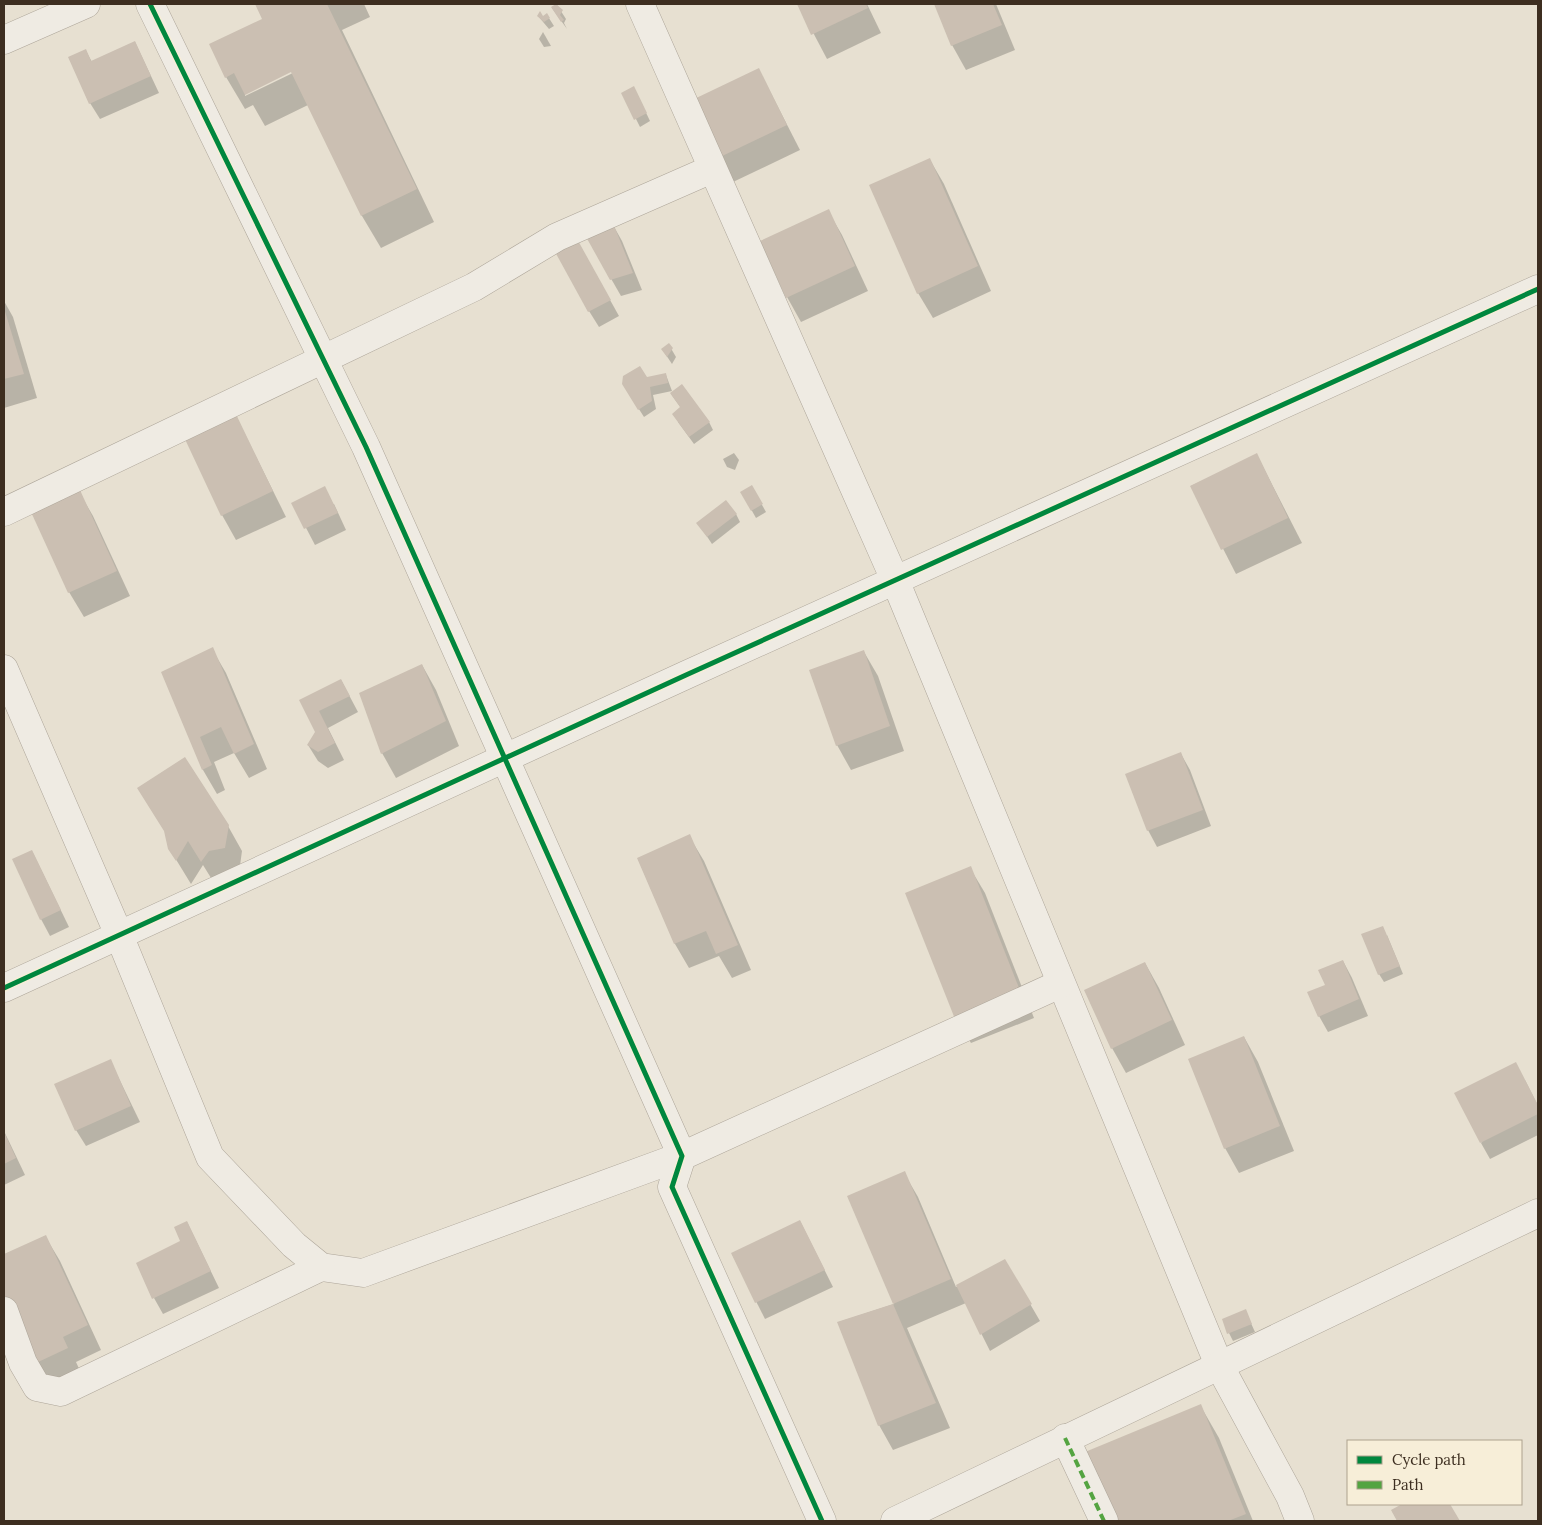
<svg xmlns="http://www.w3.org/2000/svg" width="1542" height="1525" viewBox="0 0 1542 1525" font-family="Lora,serif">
<rect width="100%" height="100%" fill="#e7e0d1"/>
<g fill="#0003" fill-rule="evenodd">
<path d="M 256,4 L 364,4 L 370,17 L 342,30 L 434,222 L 381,248 L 362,216 L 308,105 L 265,126 L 253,105 L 245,109 L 226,77 L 264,19 ZM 296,68 L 297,71 L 245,96 L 245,93 Z"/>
<path d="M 798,4 L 867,4 L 881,33 L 827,59 Z"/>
<path d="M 935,4 L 996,4 L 1015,50 L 966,70 L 952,45 Z"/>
<path d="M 557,5 L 566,19 L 564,23 L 567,29 L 552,8 Z"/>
<path d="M 547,15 L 554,26 L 549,29 L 538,16 L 543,18 Z"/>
<path d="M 543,32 L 551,46 L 544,47 L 539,39 Z"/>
<path d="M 135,42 L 159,93 L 100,119 L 90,103 L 86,51 L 92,62 Z"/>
<path d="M 759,70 L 800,150 L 733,182 L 692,102 Z"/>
<path d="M 623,93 L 638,96 L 650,121 L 640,127 Z"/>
<path d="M 930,160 L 944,184 L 991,291 L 933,318 L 918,293 Z"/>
<path d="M 828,211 L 842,235 L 868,291 L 801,322 L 787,297 Z"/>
<path d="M 613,225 L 622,241 L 642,290 L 621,296 L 586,235 Z"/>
<path d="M 585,255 L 619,316 L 599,327 L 589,311 Z"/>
<path d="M 4,301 L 13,317 L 37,398 L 4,408 Z"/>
<path d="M 669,345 L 676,357 L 672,364 L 662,349 Z"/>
<path d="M 666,375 L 672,391 L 653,395 L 656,409 L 644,417 L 628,392 L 647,378 Z"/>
<path d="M 671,394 L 709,422 L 713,430 L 694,444 L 678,422 L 681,408 Z"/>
<path d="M 234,412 L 286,517 L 236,540 L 222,515 Z"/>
<path d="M 734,453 L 739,460 L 735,470 L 727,467 L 723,459 Z"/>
<path d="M 1257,455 L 1302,543 L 1236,574 L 1191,486 Z"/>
<path d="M 752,487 L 766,512 L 756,518 L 742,493 Z"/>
<path d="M 79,492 L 93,516 L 130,596 L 84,617 L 69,592 Z"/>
<path d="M 293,503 L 334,504 L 346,530 L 315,545 Z"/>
<path d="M 736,514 L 740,522 L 712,544 L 698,523 Z"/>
<path d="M 212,649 L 226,673 L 267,769 L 249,778 L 234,753 L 214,762 L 225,790 L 217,794 L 203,770 L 163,673 Z"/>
<path d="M 864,652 L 878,676 L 904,751 L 851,770 L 837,745 Z"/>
<path d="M 422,665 L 436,690 L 459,746 L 396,778 L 382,753 Z"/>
<path d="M 341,680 L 358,712 L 328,728 L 344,760 L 328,768 L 318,761 L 308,745 L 317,732 L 301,700 Z"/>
<path d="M 1181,754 L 1190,770 L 1211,826 L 1157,847 L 1148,830 Z"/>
<path d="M 228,826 L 242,851 L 239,873 L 216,886 L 203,865 L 191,884 L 169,848 L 166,834 Z"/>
<path d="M 689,836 L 704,861 L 751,970 L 732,978 L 719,956 L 689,968 L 675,944 L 638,859 Z"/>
<path d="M 32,851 L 69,927 L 50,936 L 41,919 Z"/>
<path d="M 970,868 L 985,893 L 1034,1018 L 971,1043 L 956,1018 Z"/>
<path d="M 1387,935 L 1403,974 L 1384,982 L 1379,974 Z"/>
<path d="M 1343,961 L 1352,978 L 1368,1016 L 1328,1032 L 1319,1016 Z"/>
<path d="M 1145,963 L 1159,988 L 1185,1045 L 1126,1073 L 1112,1048 Z"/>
<path d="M 1244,1037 L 1258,1062 L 1294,1151 L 1239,1173 L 1225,1148 Z"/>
<path d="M 110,1060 L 140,1122 L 86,1146 L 76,1130 Z"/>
<path d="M 1525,1080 L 1538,1106 L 1538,1135 L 1490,1159 L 1481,1143 Z"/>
<path d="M 4,1131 L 25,1175 L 4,1185 Z"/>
<path d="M 904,1173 L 918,1197 L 956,1287 L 1005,1261 L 1040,1321 L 990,1351 L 966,1303 L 907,1328 L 950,1428 L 893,1450 L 879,1425 L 839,1322 L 894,1304 Z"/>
<path d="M 800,1221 L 833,1287 L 765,1319 L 732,1254 Z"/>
<path d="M 187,1222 L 219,1288 L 163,1314 L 154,1298 L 182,1242 Z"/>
<path d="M 45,1236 L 60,1261 L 101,1350 L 76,1362 L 81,1373 L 52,1387 L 38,1363 L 4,1291 L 4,1256 Z"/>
<path d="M 1245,1310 L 1255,1332 L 1233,1341 L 1229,1333 Z"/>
<path d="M 1200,1405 L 1219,1438 L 1253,1521 L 1115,1521 Z"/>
<path d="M 1405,1504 L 1449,1504 L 1458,1521 L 1398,1521 L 1392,1511 Z"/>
</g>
<g fill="#cbbfb2">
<path d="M 255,4 L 327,4 L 417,189 L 361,216 L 291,72 L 245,95 L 234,73 L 225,78 L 209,44 L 262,19 Z"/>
<path d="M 556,4 L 563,10 L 560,15 L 564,20 L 561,22 L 551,7 Z"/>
<path d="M 797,4 L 866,4 L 868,8 L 811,35 Z"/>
<path d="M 934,4 L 993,4 L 1002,25 L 951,46 Z"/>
<path d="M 540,11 L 543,16 L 547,13 L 550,18 L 544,22 L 537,16 Z"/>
<path d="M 135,41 L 151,76 L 89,104 L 68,57 L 86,49 L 91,61 Z"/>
<path d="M 759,68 L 787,125 L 718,158 L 690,101 Z"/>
<path d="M 634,86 L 647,113 L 634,120 L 621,93 Z"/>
<path d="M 930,158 L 978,266 L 917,294 L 869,185 Z"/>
<path d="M 829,209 L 855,266 L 786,298 L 760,241 Z"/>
<path d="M 613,223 L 633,273 L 610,280 L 585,235 Z"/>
<path d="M 576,237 L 611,300 L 588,312 L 554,250 Z"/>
<path d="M 4,308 L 24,374 L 4,379 Z"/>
<path d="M 669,343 L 673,348 L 667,357 L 661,349 Z"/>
<path d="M 640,366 L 647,377 L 666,373 L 668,383 L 650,387 L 652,401 L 638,410 L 622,384 L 623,376 Z"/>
<path d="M 682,384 L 710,422 L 689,437 L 672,414 L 680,407 L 670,393 Z"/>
<path d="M 234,410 L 273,491 L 221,516 L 183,435 Z"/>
<path d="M 1257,453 L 1288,518 L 1221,550 L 1190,486 Z"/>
<path d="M 752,485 L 763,504 L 751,511 L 740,492 Z"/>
<path d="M 325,486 L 338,513 L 304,529 L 291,503 Z"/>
<path d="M 80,490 L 117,571 L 68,593 L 31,512 Z"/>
<path d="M 726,500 L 737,514 L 707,537 L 696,523 Z"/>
<path d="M 213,647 L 254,744 L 234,754 L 221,727 L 200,737 L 212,765 L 202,770 L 161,672 Z"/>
<path d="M 864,650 L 890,726 L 836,746 L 809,670 Z"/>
<path d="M 422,664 L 446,721 L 381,754 L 359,693 Z"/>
<path d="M 341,679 L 350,696 L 319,711 L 335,743 L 318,752 L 307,745 L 315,732 L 299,700 Z"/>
<path d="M 1181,752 L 1203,810 L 1147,831 L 1125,774 Z"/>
<path d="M 185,757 L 229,825 L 225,848 L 209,851 L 201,862 L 188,841 L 176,861 L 168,849 L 164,831 L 137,788 Z"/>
<path d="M 690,834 L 738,945 L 716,954 L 706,931 L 674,944 L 637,858 Z"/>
<path d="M 32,850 L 61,910 L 40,920 L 12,859 Z"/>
<path d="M 971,866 L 1021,993 L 955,1019 L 905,893 Z"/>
<path d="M 1383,926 L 1400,966 L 1378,975 L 1361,934 Z"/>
<path d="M 1343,960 L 1359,999 L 1318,1017 L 1307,992 L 1325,985 L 1318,970 Z"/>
<path d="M 1145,962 L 1172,1020 L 1111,1049 L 1084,990 Z"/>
<path d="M 1244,1036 L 1280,1126 L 1224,1149 L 1188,1059 Z"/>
<path d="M 111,1059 L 131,1106 L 75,1131 L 54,1084 Z"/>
<path d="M 1516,1062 L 1538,1105 L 1538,1114 L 1480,1143 L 1454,1093 Z"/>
<path d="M 4,1132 L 16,1158 L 4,1164 Z"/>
<path d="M 905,1171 L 951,1279 L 893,1304 L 847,1196 Z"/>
<path d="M 800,1220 L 825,1270 L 755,1303 L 731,1253 Z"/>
<path d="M 187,1221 L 211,1271 L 152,1299 L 136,1263 L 180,1241 L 174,1227 Z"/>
<path d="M 46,1235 L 88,1325 L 63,1337 L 68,1348 L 36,1363 L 4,1294 L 4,1254 Z"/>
<path d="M 1005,1259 L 1032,1304 L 980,1335 L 956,1285 Z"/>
<path d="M 893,1304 L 936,1403 L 878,1426 L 837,1322 Z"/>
<path d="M 1246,1309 L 1252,1324 L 1227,1334 L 1222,1319 Z"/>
<path d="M 1201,1404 L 1246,1514 L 1228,1521 L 1113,1521 L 1085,1452 Z"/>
<path d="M 1402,1504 L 1450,1504 L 1460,1521 L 1397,1521 L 1391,1510 Z"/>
</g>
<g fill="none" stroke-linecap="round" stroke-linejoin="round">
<g stroke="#ada599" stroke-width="29">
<g id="minor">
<path d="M 150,4 L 366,447 L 682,1156 L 672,1187 L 822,1521"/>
<path d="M 640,4 L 895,580 L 1219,1365 L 1290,1496 L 1300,1521"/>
<path d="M 4,40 L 86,4"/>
<path d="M 4,512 L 474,287 L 557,237 L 712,169"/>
<path d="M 4,669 L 119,935 L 210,1157 L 294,1245 L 321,1267 L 363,1273 L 682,1156 L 1060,984"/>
<path d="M 4,988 L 686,675 L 1538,289"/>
<path d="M 4,1311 L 23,1363 L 37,1387 L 61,1392 L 321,1267"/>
<path d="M 1065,1438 L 1104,1521"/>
<path d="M 895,1521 L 1538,1213"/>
</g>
</g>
<use href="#minor" stroke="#efebe3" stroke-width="28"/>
<path stroke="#54a441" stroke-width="4" stroke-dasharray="8 4" stroke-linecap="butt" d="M 1065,1438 L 1104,1521"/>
<g stroke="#f7eed8" stroke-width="8">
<g id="cycleway">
<path d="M 150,4 L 366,447 L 682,1156 L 672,1187 L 822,1521"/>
<path d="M 4,988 L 686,675 L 1538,289"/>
</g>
</g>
<use href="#cycleway" stroke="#00873e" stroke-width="5"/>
</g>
<rect width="1542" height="1525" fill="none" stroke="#3d2e20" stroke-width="10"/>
<rect x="1347" y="1440" width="175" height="65" fill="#f7eed8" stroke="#ada18e"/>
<rect x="1357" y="1456" width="25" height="8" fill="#00873e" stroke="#ada18e"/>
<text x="1392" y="1465" font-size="15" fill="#3d2e20">Cycle path</text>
<rect x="1357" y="1481" width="25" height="8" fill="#54a441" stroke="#ada18e"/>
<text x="1392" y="1490" font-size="15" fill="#3d2e20">Path</text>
</svg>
